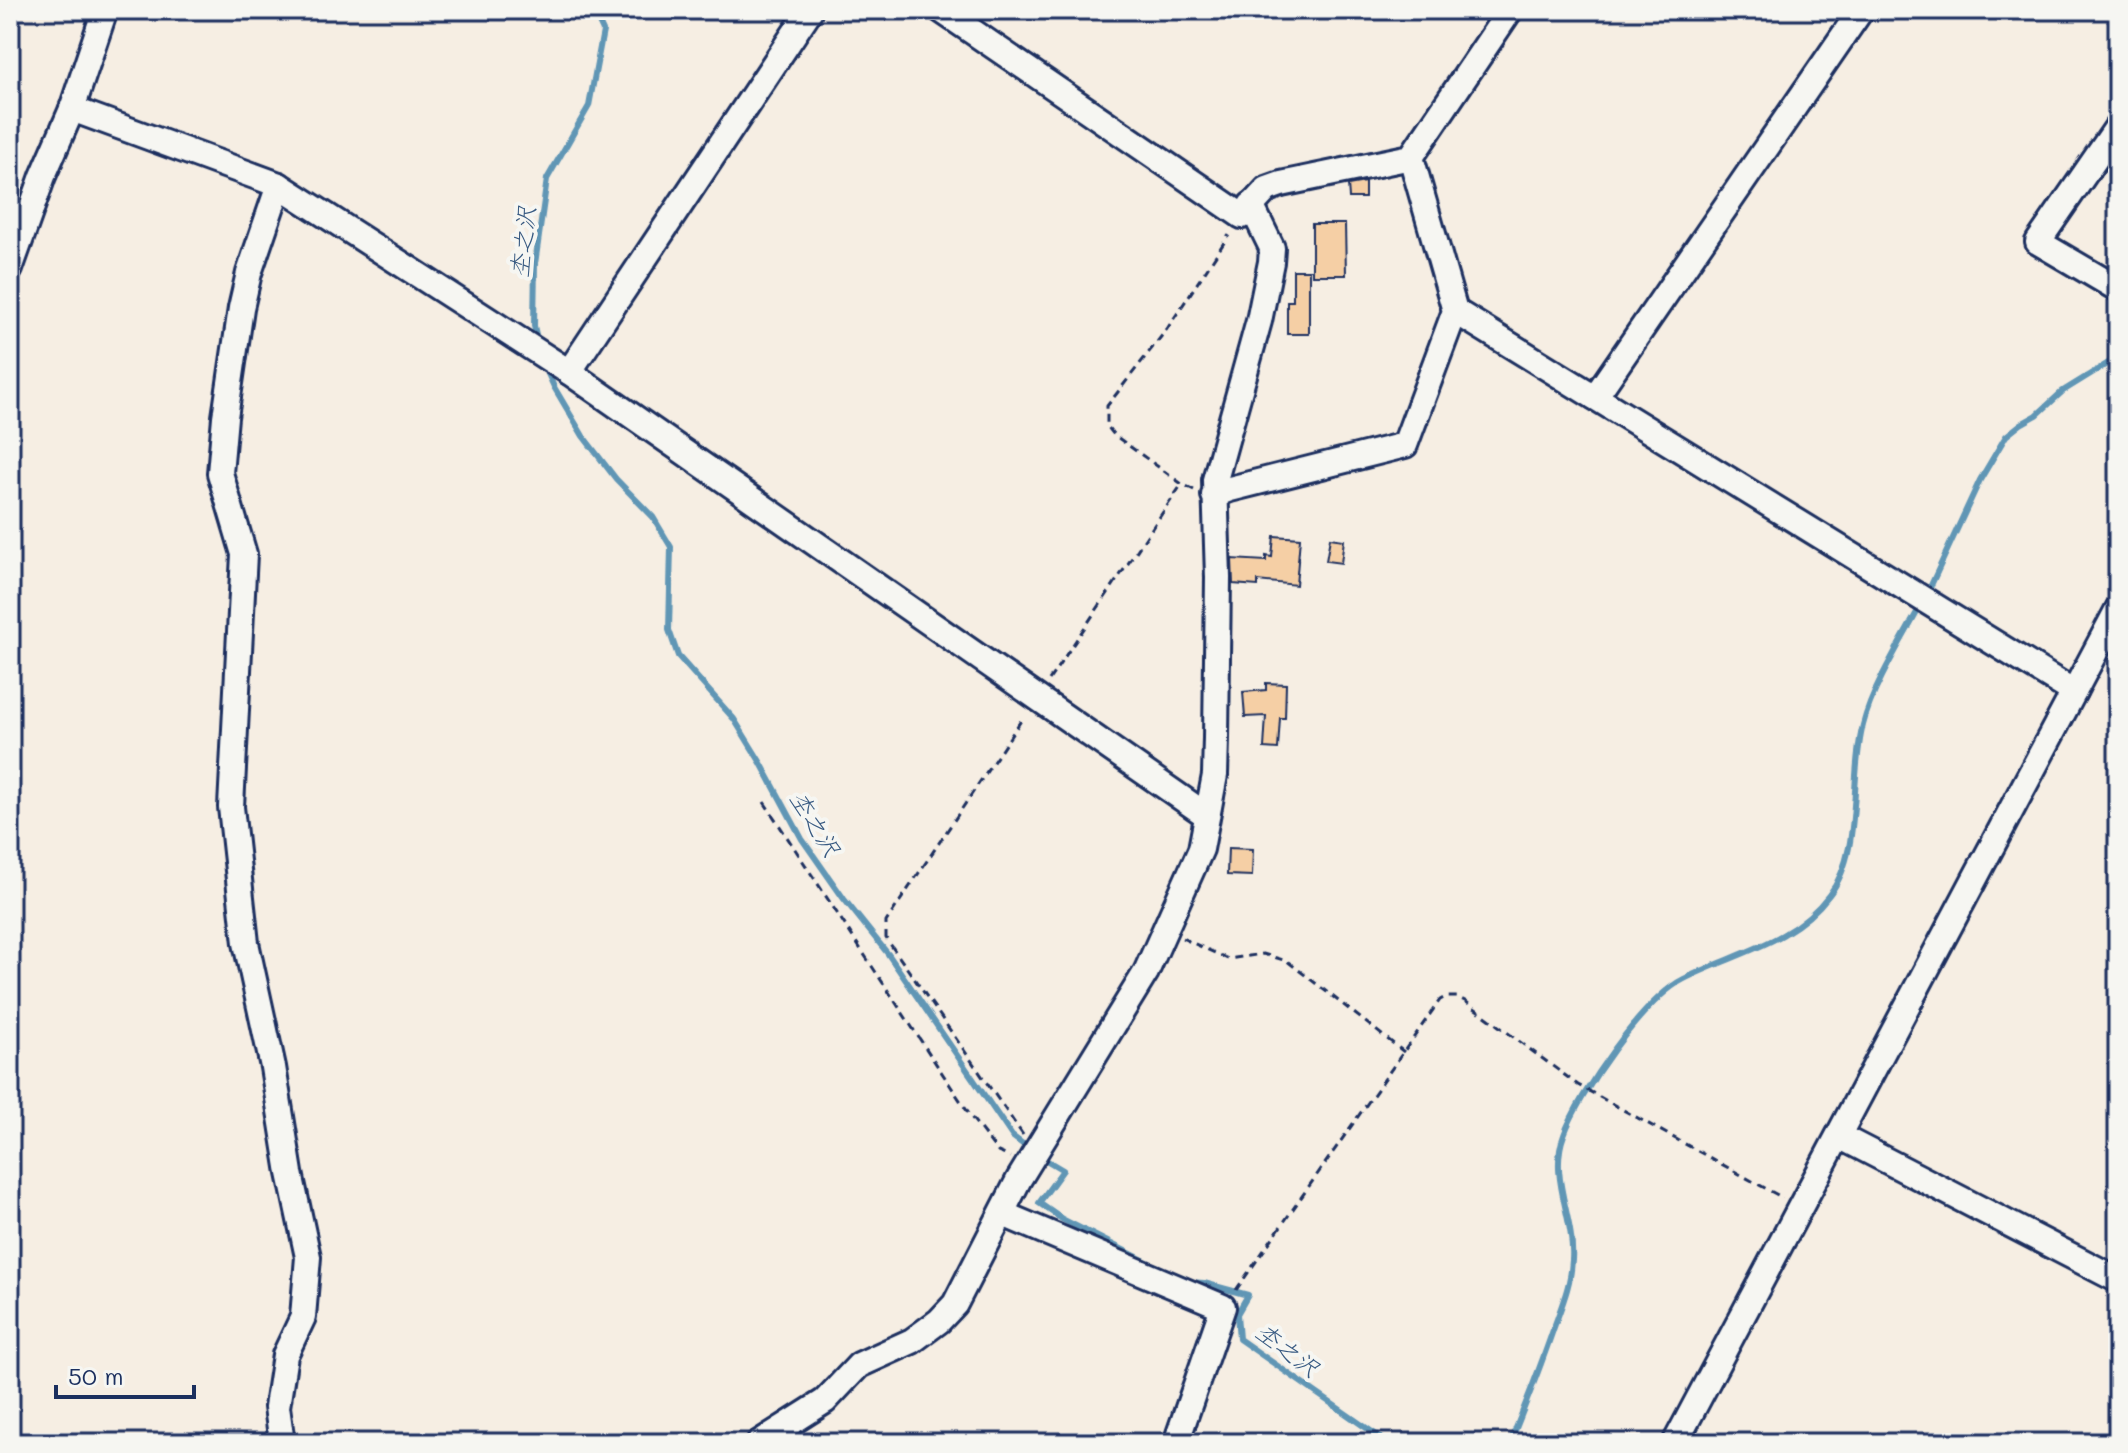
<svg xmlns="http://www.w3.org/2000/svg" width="2128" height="1453" viewBox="0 0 2128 1453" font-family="Mali,'Klee One',sans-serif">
<rect width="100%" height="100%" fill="#f6eee3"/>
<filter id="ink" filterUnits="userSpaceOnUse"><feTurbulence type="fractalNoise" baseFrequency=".0125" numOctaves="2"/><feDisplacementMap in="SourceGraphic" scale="16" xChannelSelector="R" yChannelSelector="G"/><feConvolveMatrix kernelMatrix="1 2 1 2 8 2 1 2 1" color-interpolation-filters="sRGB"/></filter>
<g filter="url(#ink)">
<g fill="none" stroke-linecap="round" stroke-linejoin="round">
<g stroke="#6196b5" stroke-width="6">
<path d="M 538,343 L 534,326 L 535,264 L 547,179 L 589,106 L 603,31 L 596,16 L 583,10"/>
<path d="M 544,365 L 554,387 L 583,436 L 616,479 L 653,517 L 671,547 L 669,630 L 678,656 L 734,719 L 761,763 L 802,839 L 844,899 L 888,954 L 1012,1136 L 1032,1151"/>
<path d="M 1926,596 L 1980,480 L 2006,436 L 2021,424 L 2037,415 L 2063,391 L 2118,357"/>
<path d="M 1041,1157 L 1063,1170 L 1039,1203 L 1062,1219 L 1157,1267"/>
<path d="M 1189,1282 L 1204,1283 L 1248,1295 L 1237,1314 L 1239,1339 L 1388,1443"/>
<path d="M 1510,1443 C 1525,1406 1540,1368 1553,1330 C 1561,1307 1571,1285 1572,1260 C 1575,1218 1548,1177 1564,1135 C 1579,1093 1644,999 1684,979 C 1735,953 1792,944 1829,895 C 1863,851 1849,778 1863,725 C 1872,688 1902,640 1921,605"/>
</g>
</g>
<g fill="#f5cfa5" stroke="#1b2f5e" stroke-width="2">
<path d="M 1365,182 L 1365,198 L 1349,198 L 1348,185 Z"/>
<path d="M 1312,224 L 1345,224 L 1346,275 L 1312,275 Z"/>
<path d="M 1293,270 L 1309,270 L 1309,334 L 1287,334 L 1287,301 L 1293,301 Z"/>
<path d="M 1274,536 L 1300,538 L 1296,585 L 1258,581 L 1258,586 L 1233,584 L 1232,559 L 1266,561 L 1266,556 L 1272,557 Z"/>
<path d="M 1330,538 L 1344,540 L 1341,563 L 1326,561 Z"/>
<path d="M 1266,683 L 1286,684 L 1285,718 L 1280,718 L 1278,749 L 1264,748 L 1266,716 L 1245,717 L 1243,692 L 1266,690 Z"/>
<path d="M 1228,848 L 1253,849 L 1252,876 L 1227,875 Z"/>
</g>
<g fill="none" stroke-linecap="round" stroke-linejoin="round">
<g stroke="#1b2f5e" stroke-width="30">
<g id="minor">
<path d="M 941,10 L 1242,216 L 1267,189 L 1281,184 L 1411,157 L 1510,10"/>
<path d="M 72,109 L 279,185 L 569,372 L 1206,815"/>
<path d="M 2118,126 L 2038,242 L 2118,289"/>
<path d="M 279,185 L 249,273 L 241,308 L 225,417 L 220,473 L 244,554 L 231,807 L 246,943 L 273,1067 L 290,1173 L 308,1257 L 303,1317 L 285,1355 L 277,1407 L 282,1443"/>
<path d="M 10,269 L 43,176 L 72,109 L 105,10"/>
<path d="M 1455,311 L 2074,692"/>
<path d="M 569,372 L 810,10"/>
<path d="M 1595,397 L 1861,10"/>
<path d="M 1214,495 L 1230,489 L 1405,445 L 1455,311 L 1411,157"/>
<path d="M 1839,1136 L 2118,1280"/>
<path d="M 1003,1214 L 1223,1307 L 1176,1443"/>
<path d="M 759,1443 L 825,1401 L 859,1365 L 912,1341 L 939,1321 L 955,1304 L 1019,1179 L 1146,972 L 1201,849 L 1215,775 L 1216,738 L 1218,578 L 1215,480 L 1259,321 L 1271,262 L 1272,248 L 1251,205"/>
<path d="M 1675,1443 L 2118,609"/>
</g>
</g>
<g stroke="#1b2f5e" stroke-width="3" stroke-dasharray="8 6" stroke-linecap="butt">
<path d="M 1194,490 L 1182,484 L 1114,435 L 1107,426 L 1107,406 L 1167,329 L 1229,235"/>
<path d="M 1049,680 L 1182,484"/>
<path d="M 764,802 L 971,1117 L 998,1152 L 1010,1157"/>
<path d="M 1182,938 L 1228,959 L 1263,954 L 1287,961 L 1404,1052"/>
<path d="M 1023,1135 L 886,938 L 886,922 L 1024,716"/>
<path d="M 1236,1290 L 1440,1000 L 1446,997 L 1457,997 L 1465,1001 L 1578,1085 L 1783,1198"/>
</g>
<use href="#minor" stroke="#f6f6f2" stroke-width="24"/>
</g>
</g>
<g text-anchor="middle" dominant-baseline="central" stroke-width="8" stroke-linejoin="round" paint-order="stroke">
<g font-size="24" font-style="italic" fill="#385a82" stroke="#f6f6f2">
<text transform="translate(522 242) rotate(-84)">杢之沢</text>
<text transform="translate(816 823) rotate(58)">杢之沢</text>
<text transform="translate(1288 1349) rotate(37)">杢之沢</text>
</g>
</g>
<rect width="2128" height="1453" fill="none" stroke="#f6f6f2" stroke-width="40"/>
<rect x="20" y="20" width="2088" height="1413" fill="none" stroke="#1b2f5e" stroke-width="3" filter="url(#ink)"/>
<path d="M56 1385v12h138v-12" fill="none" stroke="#1b2f5e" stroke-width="4"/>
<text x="68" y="1385" font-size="24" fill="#1b2f5e" stroke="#f6f6f2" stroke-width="6" paint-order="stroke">50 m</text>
</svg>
